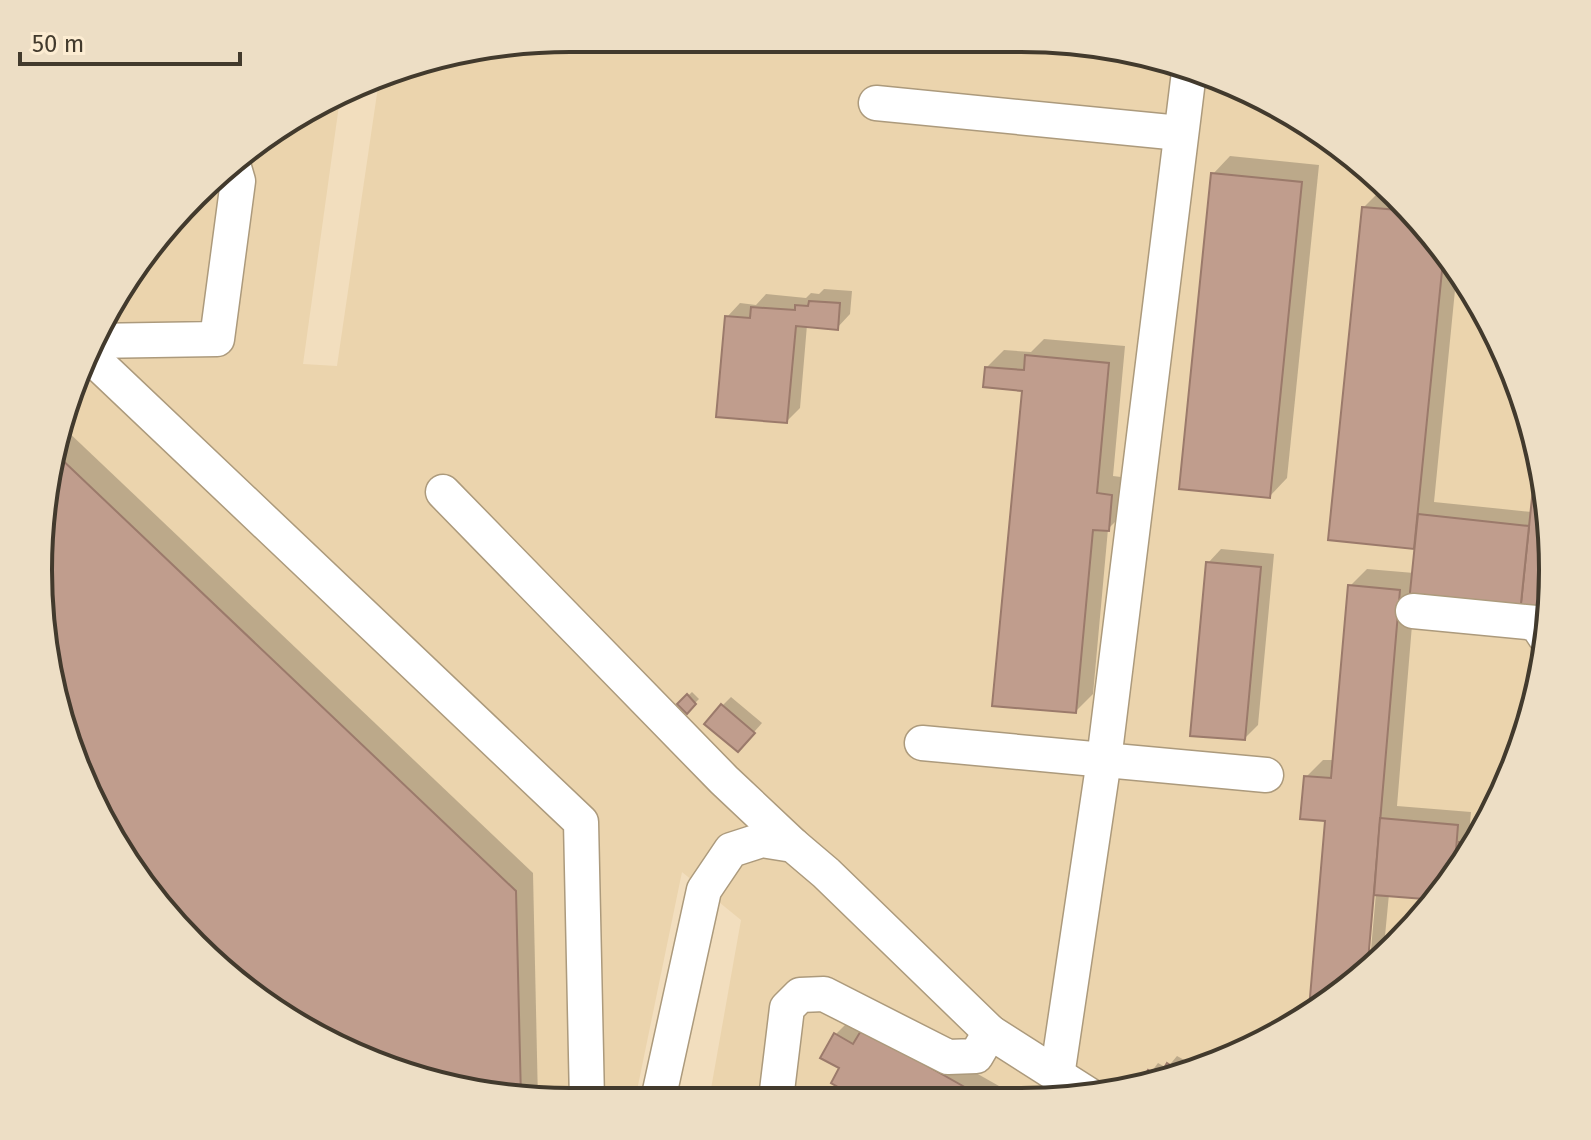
<svg xmlns="http://www.w3.org/2000/svg" width="1591" height="1140" viewBox="0 0 1591 1140" font-family="'Fira Sans',sans-serif">
<rect width="100%" height="100%" fill="#f2debe"/>
<path fill="#ebd4ad" d="M 570,38 L 1125,48 L 1287,110 L 1421,220 L 1482,304 L 1525,399 L 1549,501 L 1552,605 L 1535,708 L 1498,806 L 1443,894 L 1371,970 L 1225,1061 L 1091,1097 L 709,1100 L 741,920 L 682,872 L 635,1100 L 536,1101 L 433,1084 L 335,1047 L 247,992 L 170,920 L 79,774 L 42,639 L 43,500 L 93,335 L 170,219 L 275,127 L 340,98 L 303,364 L 337,366 L 379,80 L 432,56 Z"/>
<g fill="#0003">
<path d="M 1230,156 L 1319,165 L 1287,478 L 1270,496 L 1213,174 Z"/>
<path d="M 1381,190 L 1386,190 L 1421,220 L 1457,270 L 1434,502 L 1532,512 L 1549,501 L 1552,605 L 1550,614 L 1414,601 L 1397,806 L 1471,812 L 1469,835 L 1478,825 L 1485,826 L 1439,898 L 1389,894 L 1383,957 L 1369,972 L 1376,893 L 1372,893 L 1365,974 L 1311,1008 L 1327,819 L 1306,777 L 1323,760 L 1334,760 L 1350,586 L 1367,569 L 1414,573 L 1416,547 L 1331,539 L 1364,207 Z"/>
<path d="M 824,289 L 852,291 L 850,314 L 837,328 L 807,325 L 800,408 L 787,421 L 727,317 L 740,303 L 756,305 L 766,294 L 806,298 L 811,293 L 819,294 Z"/>
<path d="M 1044,339 L 1125,346 L 1113,476 L 1129,478 L 1126,511 L 1108,529 L 1093,694 L 1076,711 L 1024,389 L 987,367 L 1004,350 L 1031,352 Z"/>
<path d="M 64,428 L 533,873 L 538,1101 L 433,1084 L 335,1047 L 247,992 L 170,920 L 79,774 L 42,639 L 43,500 Z"/>
<path d="M 1221,549 L 1274,554 L 1258,725 L 1245,738 L 1208,563 Z"/>
<path d="M 692,692 L 699,699 L 687,711 L 679,704 Z"/>
<path d="M 731,697 L 762,723 L 747,740 L 722,706 Z"/>
<path d="M 877,1017 L 1020,1098 L 863,1099 L 842,1068 L 836,1034 L 849,1021 Z"/>
<path d="M 1177,1056 L 1199,1068 L 1143,1083 L 1158,1063 L 1167,1068 Z"/>
</g>
<g fill="#c09d8d" stroke="#9b7a6b" stroke-width="2">
<path d="M 1211,173 L 1302,182 L 1270,498 L 1179,489 Z"/>
<path d="M 1362,207 L 1411,211 L 1421,220 L 1444,251 L 1414,549 L 1328,540 Z"/>
<path d="M 809,301 L 840,303 L 838,330 L 796,326 L 787,423 L 716,417 L 725,316 L 750,318 L 751,307 L 795,310 L 795,305 L 808,306 Z"/>
<path d="M 1025,355 L 1109,363 L 1097,493 L 1112,495 L 1109,531 L 1093,530 L 1076,713 L 992,706 L 1022,391 L 983,387 L 985,367 L 1024,370 Z"/>
<path d="M 1537,450 L 1549,501 L 1550,616 L 1520,613 Z"/>
<path d="M 56,454 L 516,891 L 521,1098 L 433,1084 L 335,1047 L 247,992 L 170,920 L 79,774 L 42,639 L 43,500 Z"/>
<path d="M 1418,514 L 1529,526 L 1520,613 L 1409,602 Z"/>
<path d="M 1206,562 L 1261,567 L 1245,740 L 1190,736 Z"/>
<path d="M 1348,585 L 1400,590 L 1367,973 L 1309,1009 L 1325,821 L 1300,819 L 1304,776 L 1331,778 Z"/>
<path d="M 687,694 L 696,704 L 687,714 L 677,704 Z"/>
<path d="M 721,704 L 755,733 L 738,752 L 704,724 Z"/>
<path d="M 1380,818 L 1458,825 L 1454,876 L 1437,900 L 1374,895 Z"/>
<path d="M 1459,842 L 1475,843 L 1456,873 Z"/>
<path d="M 862,1029 L 984,1098 L 859,1099 L 831,1083 L 839,1068 L 820,1058 L 834,1033 L 853,1044 Z"/>
<path d="M 1167,1063 L 1183,1073 L 1140,1084 L 1148,1070 L 1159,1077 Z"/>
</g>
<g fill="none" stroke-linecap="round" stroke-linejoin="round">
<g stroke="#ac9a7c" stroke-width="37">
<g id="minor">
<path d="M 876,103 L 1180,133"/>
<path d="M 91,341 L 217,339 L 238,181 L 233,164"/>
<path d="M 87,353 L 581,822 L 587,1101"/>
<path d="M 443,492 L 724,780 L 793,845"/>
<path d="M 1413,611 L 1536,623 L 1546,638"/>
<path d="M 922,743 L 1266,775"/>
<path d="M 1057,1076 L 1104,760 L 1189,72"/>
<path d="M 776,1099 L 787,1008 L 800,995 L 824,994 L 948,1057 L 976,1056 L 990,1032"/>
<path d="M 658,1100 L 704,890 L 731,850 L 762,840 L 793,845 L 826,873 L 990,1032 L 1092,1097"/>
</g>
</g>
<use href="#minor" stroke="#fff" stroke-width="34"/>
</g>
<path d="M0 0H1591V1140H0ZM570 52H1021A518 518 0 0 1 1539 570V570A518 518 0 0 1 1021 1088H570A518 518 0 0 1 52 570V570A518 518 0 0 1 570 52Z" fill="#eddec5" fill-rule="evenodd"/>
<path fill="none" stroke="#423a2d" stroke-width="4" d="M570 52H1021A518 518 0 0 1 1539 570V570A518 518 0 0 1 1021 1088H570A518 518 0 0 1 52 570V570A518 518 0 0 1 570 52Z"/>
<path d="M20 52v12h220v-12" fill="none" stroke="#423a2d" stroke-width="4"/>
<text x="32" y="52" font-size="24" fill="#423a2d" stroke="#fcecd2" stroke-width="6" paint-order="stroke">50 m</text>
</svg>
